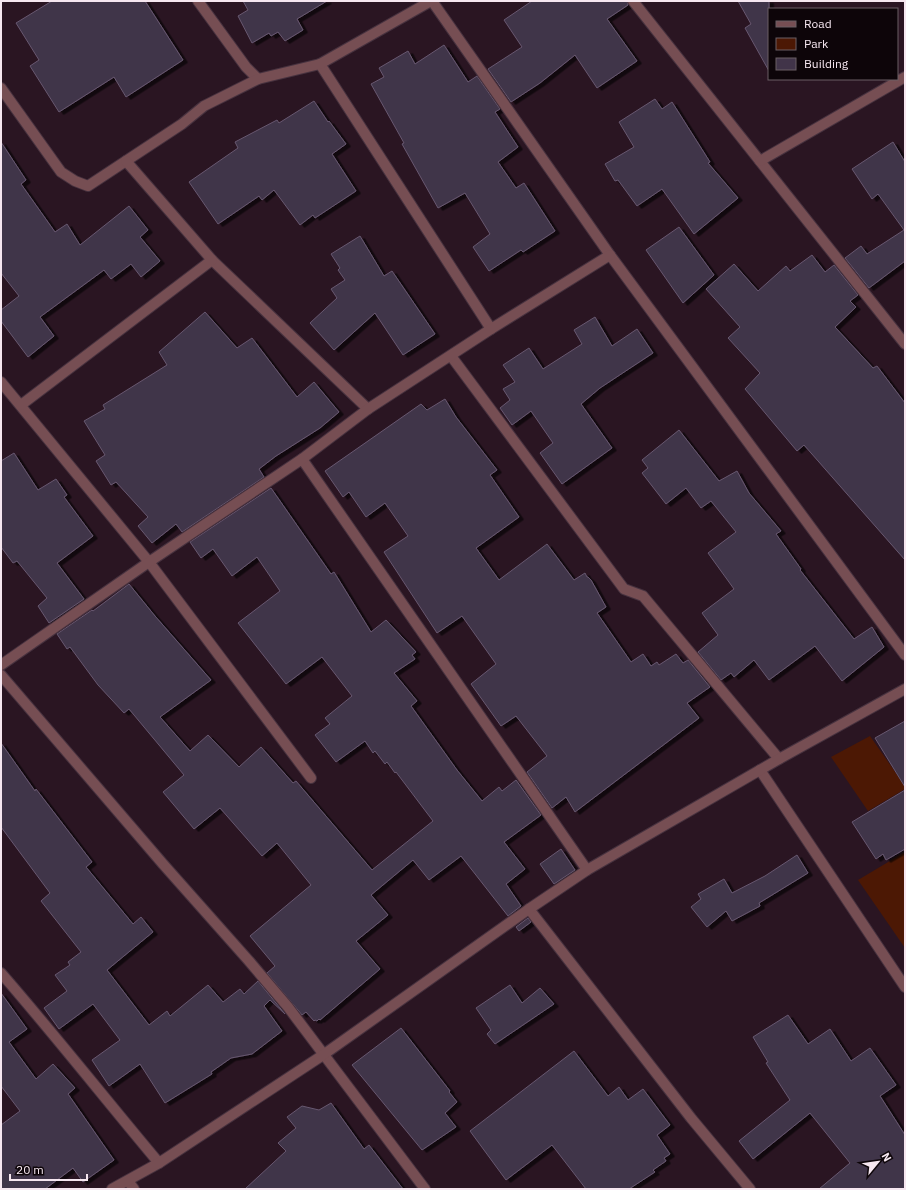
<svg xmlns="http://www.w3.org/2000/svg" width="906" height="1190" viewBox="0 0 906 1190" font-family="'IBM Plex Sans',sans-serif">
<defs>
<filter id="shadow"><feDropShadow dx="4.5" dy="2.5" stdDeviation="0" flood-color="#0009"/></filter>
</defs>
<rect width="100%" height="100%" fill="#2a1522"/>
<g fill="#4c1804">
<path d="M 870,736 L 905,786 L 905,789 L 868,811 L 831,757 Z"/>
<path d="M 905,852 L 905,948 L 858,880 Z"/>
</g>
<g fill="#413449" stroke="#675870" filter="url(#shadow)">
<path d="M 52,1 L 145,1 L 183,60 L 126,97 L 114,77 L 59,112 L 30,66 L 39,60 L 16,23 Z"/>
<path d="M 243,1 L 327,1 L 297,19 L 303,30 L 285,41 L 278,32 L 271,36 L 269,33 L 252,43 L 238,16 L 248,10 Z"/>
<path d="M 532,1 L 627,1 L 628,5 L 607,19 L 637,61 L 597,88 L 575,55 L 540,83 L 511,102 L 488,69 L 522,47 L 504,20 Z"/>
<path d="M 738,1 L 769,1 L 769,71 L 745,28 L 751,24 Z"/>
<path d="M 444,45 L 468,82 L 477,76 L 500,109 L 495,112 L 518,147 L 498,162 L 516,188 L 524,183 L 555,231 L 523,252 L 521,250 L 489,271 L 473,247 L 490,234 L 465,193 L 438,208 L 402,144 L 404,143 L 371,84 L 384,77 L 379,68 L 408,51 L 415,64 Z"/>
<path d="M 655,99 L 662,109 L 672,102 L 710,162 L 708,163 L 738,198 L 694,234 L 662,189 L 637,206 L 618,180 L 615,181 L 605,164 L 634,147 L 619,122 Z"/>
<path d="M 314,101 L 328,122 L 329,121 L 346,144 L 332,154 L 356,191 L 315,218 L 313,215 L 300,225 L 274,190 L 262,200 L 259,196 L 218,224 L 189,182 L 238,148 L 235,142 L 277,120 L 279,123 Z"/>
<path d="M 1,142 L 26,180 L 21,184 L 55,232 L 67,224 L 80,245 L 129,206 L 148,230 L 140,237 L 160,261 L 141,277 L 131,264 L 111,279 L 104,270 L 40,317 L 54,336 L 28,357 L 1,321 L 1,310 L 19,296 L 1,273 Z"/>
<path d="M 893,142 L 905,162 L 905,261 L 869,288 L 845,258 L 861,246 L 867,254 L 904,230 L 878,194 L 872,199 L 852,169 Z"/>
<path d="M 679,227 L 714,275 L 683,303 L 646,250 Z"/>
<path d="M 360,236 L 384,276 L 392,271 L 435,334 L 403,355 L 375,313 L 334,350 L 310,323 L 337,298 L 331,289 L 345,280 L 338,270 L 340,268 L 331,254 Z"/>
<path d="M 812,255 L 825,272 L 834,265 L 858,295 L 850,301 L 856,307 L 835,327 L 873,368 L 877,366 L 905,403 L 905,560 L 804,445 L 797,451 L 745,389 L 760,373 L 728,338 L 740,327 L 706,289 L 734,264 L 758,291 L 786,266 L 790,271 Z"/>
<path d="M 205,312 L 237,348 L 252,338 L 297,397 L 314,382 L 339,412 L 320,428 L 276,456 L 259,469 L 264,477 L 182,532 L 176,524 L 152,543 L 138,526 L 148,517 L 116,482 L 111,485 L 96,461 L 105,455 L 84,421 L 105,409 L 103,405 L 167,365 L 159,352 Z"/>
<path d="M 595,317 L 612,346 L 637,329 L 653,353 L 600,388 L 581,404 L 612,448 L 562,484 L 540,453 L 553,443 L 531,411 L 512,425 L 500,408 L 510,400 L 503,389 L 515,382 L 503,365 L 529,348 L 543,369 L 582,344 L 574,330 Z"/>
<path d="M 445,399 L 456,417 L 497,470 L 490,475 L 519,517 L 476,548 L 499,580 L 547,544 L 574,580 L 585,573 L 587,577 L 588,577 L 591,580 L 606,607 L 597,613 L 631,662 L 643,654 L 651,666 L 657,662 L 659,665 L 676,654 L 683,663 L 688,660 L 710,687 L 687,703 L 699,718 L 575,812 L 566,797 L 552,808 L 527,772 L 547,756 L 516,716 L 501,726 L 471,684 L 496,664 L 462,616 L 437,633 L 384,552 L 408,536 L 385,503 L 366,517 L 349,492 L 343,497 L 325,471 L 421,404 L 427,410 Z"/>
<path d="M 679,430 L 719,481 L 737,471 L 749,493 L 781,531 L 776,534 L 801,569 L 800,570 L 854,639 L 872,627 L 884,647 L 842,681 L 815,646 L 769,680 L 754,660 L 734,677 L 731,673 L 721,680 L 698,652 L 718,635 L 702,613 L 734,589 L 708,553 L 736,532 L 711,501 L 701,508 L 686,488 L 666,504 L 642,473 L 648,468 L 642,460 Z"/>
<path d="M 14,453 L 38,490 L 56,479 L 67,495 L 64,497 L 93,536 L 57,563 L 84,599 L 49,623 L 38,606 L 47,598 L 17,561 L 13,563 L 1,547 L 1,461 Z"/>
<path d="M 271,488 L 331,574 L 334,572 L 371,632 L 386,620 L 416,652 L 412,655 L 415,659 L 394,673 L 417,701 L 411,706 L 457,770 L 482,801 L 499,787 L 502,791 L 516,780 L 541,815 L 504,842 L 525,869 L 506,884 L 521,906 L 508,916 L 461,856 L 429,880 L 413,860 L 371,895 L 388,915 L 356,941 L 380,969 L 320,1020 L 319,1019 L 317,1021 L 315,1020 L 314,1021 L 306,1012 L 302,1015 L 267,973 L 275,966 L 250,936 L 311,885 L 277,843 L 262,856 L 220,808 L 194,829 L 163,792 L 184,775 L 129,709 L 124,713 L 98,685 L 70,647 L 67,649 L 57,634 L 92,610 L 93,611 L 129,584 L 155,616 L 211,680 L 160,717 L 190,751 L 208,735 L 239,767 L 261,747 L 293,783 L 296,781 L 372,870 L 433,821 L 396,772 L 395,773 L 387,762 L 385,764 L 375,751 L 373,753 L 365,741 L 336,762 L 315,735 L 330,724 L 325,718 L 352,696 L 322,657 L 286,684 L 238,623 L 280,591 L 257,557 L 232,576 L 213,549 L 201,558 L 190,542 Z"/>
<path d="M 905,721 L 905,787 L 875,738 Z"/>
<path d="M 1,743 L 35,791 L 36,789 L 92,862 L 86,867 L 133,924 L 141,917 L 153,932 L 107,970 L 149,1025 L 167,1011 L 170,1016 L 208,985 L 223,1002 L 240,989 L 244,994 L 258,981 L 285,1014 L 270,1000 L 264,1006 L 282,1031 L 252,1054 L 231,1058 L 211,1072 L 212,1074 L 165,1103 L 140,1064 L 109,1086 L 92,1060 L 120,1040 L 93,1004 L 59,1029 L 44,1008 L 67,991 L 55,975 L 70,965 L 68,962 L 81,952 L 41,901 L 50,893 L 1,827 Z"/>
<path d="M 905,790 L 905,849 L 886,860 L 883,854 L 876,859 L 852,822 Z"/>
<path d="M 561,849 L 575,870 L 554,884 L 540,864 Z"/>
<path d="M 797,855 L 808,873 L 759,903 L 760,906 L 732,921 L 726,911 L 707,927 L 691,907 L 701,899 L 698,894 L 724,879 L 732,893 L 765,876 Z"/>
<path d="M 528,918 L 531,922 L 519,931 L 516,927 Z"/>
<path d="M 510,985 L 522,1003 L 540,988 L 554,1004 L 495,1044 L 487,1034 L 491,1030 L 476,1008 Z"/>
<path d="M 1,993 L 27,1029 L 9,1042 L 36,1079 L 53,1064 L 75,1088 L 68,1094 L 114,1160 L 83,1182 L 73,1168 L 45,1189 L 1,1189 L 1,1125 L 20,1111 L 1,1086 Z"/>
<path d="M 788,1015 L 808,1044 L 830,1029 L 851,1061 L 870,1048 L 896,1085 L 880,1096 L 905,1135 L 905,1189 L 819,1189 L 850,1163 L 810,1113 L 753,1159 L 739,1141 L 790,1100 L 766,1063 L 768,1062 L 753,1037 Z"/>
<path d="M 401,1028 L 450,1091 L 449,1092 L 457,1102 L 445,1113 L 456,1127 L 422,1150 L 352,1065 Z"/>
<path d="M 574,1051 L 608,1096 L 619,1087 L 628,1100 L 643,1089 L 670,1125 L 657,1135 L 670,1154 L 664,1158 L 666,1161 L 653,1170 L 655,1172 L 629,1189 L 586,1189 L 552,1145 L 506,1180 L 470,1131 Z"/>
<path d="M 331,1103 L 364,1149 L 369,1145 L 403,1189 L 245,1189 L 286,1151 L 278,1143 L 296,1128 L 287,1117 L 302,1106 L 319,1110 Z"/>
</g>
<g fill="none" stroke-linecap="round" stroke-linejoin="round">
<g stroke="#47323f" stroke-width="12">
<g id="minor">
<path d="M 198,1 L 246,67 L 258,79"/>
<path d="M 432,1 L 610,255 L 905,655"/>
<path d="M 633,1 L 905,344"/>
<path d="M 320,64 L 491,329"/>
<path d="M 1,88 L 61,172 L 75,181 L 88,186 L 182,124 L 204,106 L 258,79 L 320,64 L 431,1"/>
<path d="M 126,161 L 212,260 L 368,409"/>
<path d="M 760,161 L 905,77"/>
<path d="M 451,356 L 624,589 L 643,596 L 779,759"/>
<path d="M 1,382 L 149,562 L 311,778"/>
<path d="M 21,405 L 212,260"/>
<path d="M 302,459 L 587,870"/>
<path d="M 1,665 L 149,562 L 302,459 L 368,409 L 491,329 L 610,255"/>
<path d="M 1,675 L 163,864 L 249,961 L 288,1007 L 425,1189"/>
<path d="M 760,770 L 905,987"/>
<path d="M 529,909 L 691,1118 L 750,1189"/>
<path d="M 1,973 C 55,1035 106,1100 159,1163"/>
<path d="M 128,1181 L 134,1189"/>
<path d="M 112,1189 L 159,1163 L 323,1055 L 529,909 L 587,870 L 779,759 L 905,689"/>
</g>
</g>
<use href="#minor" stroke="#764e53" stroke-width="10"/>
</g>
<rect width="906" height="1190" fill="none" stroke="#f6e7f0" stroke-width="4"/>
<rect x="768" y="8" width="130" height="72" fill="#0d0509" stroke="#6a5f65"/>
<rect x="776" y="21" width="20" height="6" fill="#764e53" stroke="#6a5f65"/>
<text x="804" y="28" font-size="12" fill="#f6e7f0">Road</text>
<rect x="776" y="38" width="20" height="12" fill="#4c1804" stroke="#6a5f65"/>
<text x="804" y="48" font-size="12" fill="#f6e7f0">Park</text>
<rect x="776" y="58" width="20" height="12" fill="#413449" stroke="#6a5f65"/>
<text x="804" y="68" font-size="12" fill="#f6e7f0">Building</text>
<g transform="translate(878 1162) rotate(61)" stroke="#0d0509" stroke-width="3" paint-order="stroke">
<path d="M0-3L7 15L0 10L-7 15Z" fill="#f6e7f0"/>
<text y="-6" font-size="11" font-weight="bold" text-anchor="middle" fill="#f6e7f0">N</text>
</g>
<path d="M10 1174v6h77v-6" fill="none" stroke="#f6e7f0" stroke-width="2"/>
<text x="16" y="1174" font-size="12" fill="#f6e7f0" stroke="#0d0509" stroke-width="3" paint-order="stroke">20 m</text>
</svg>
